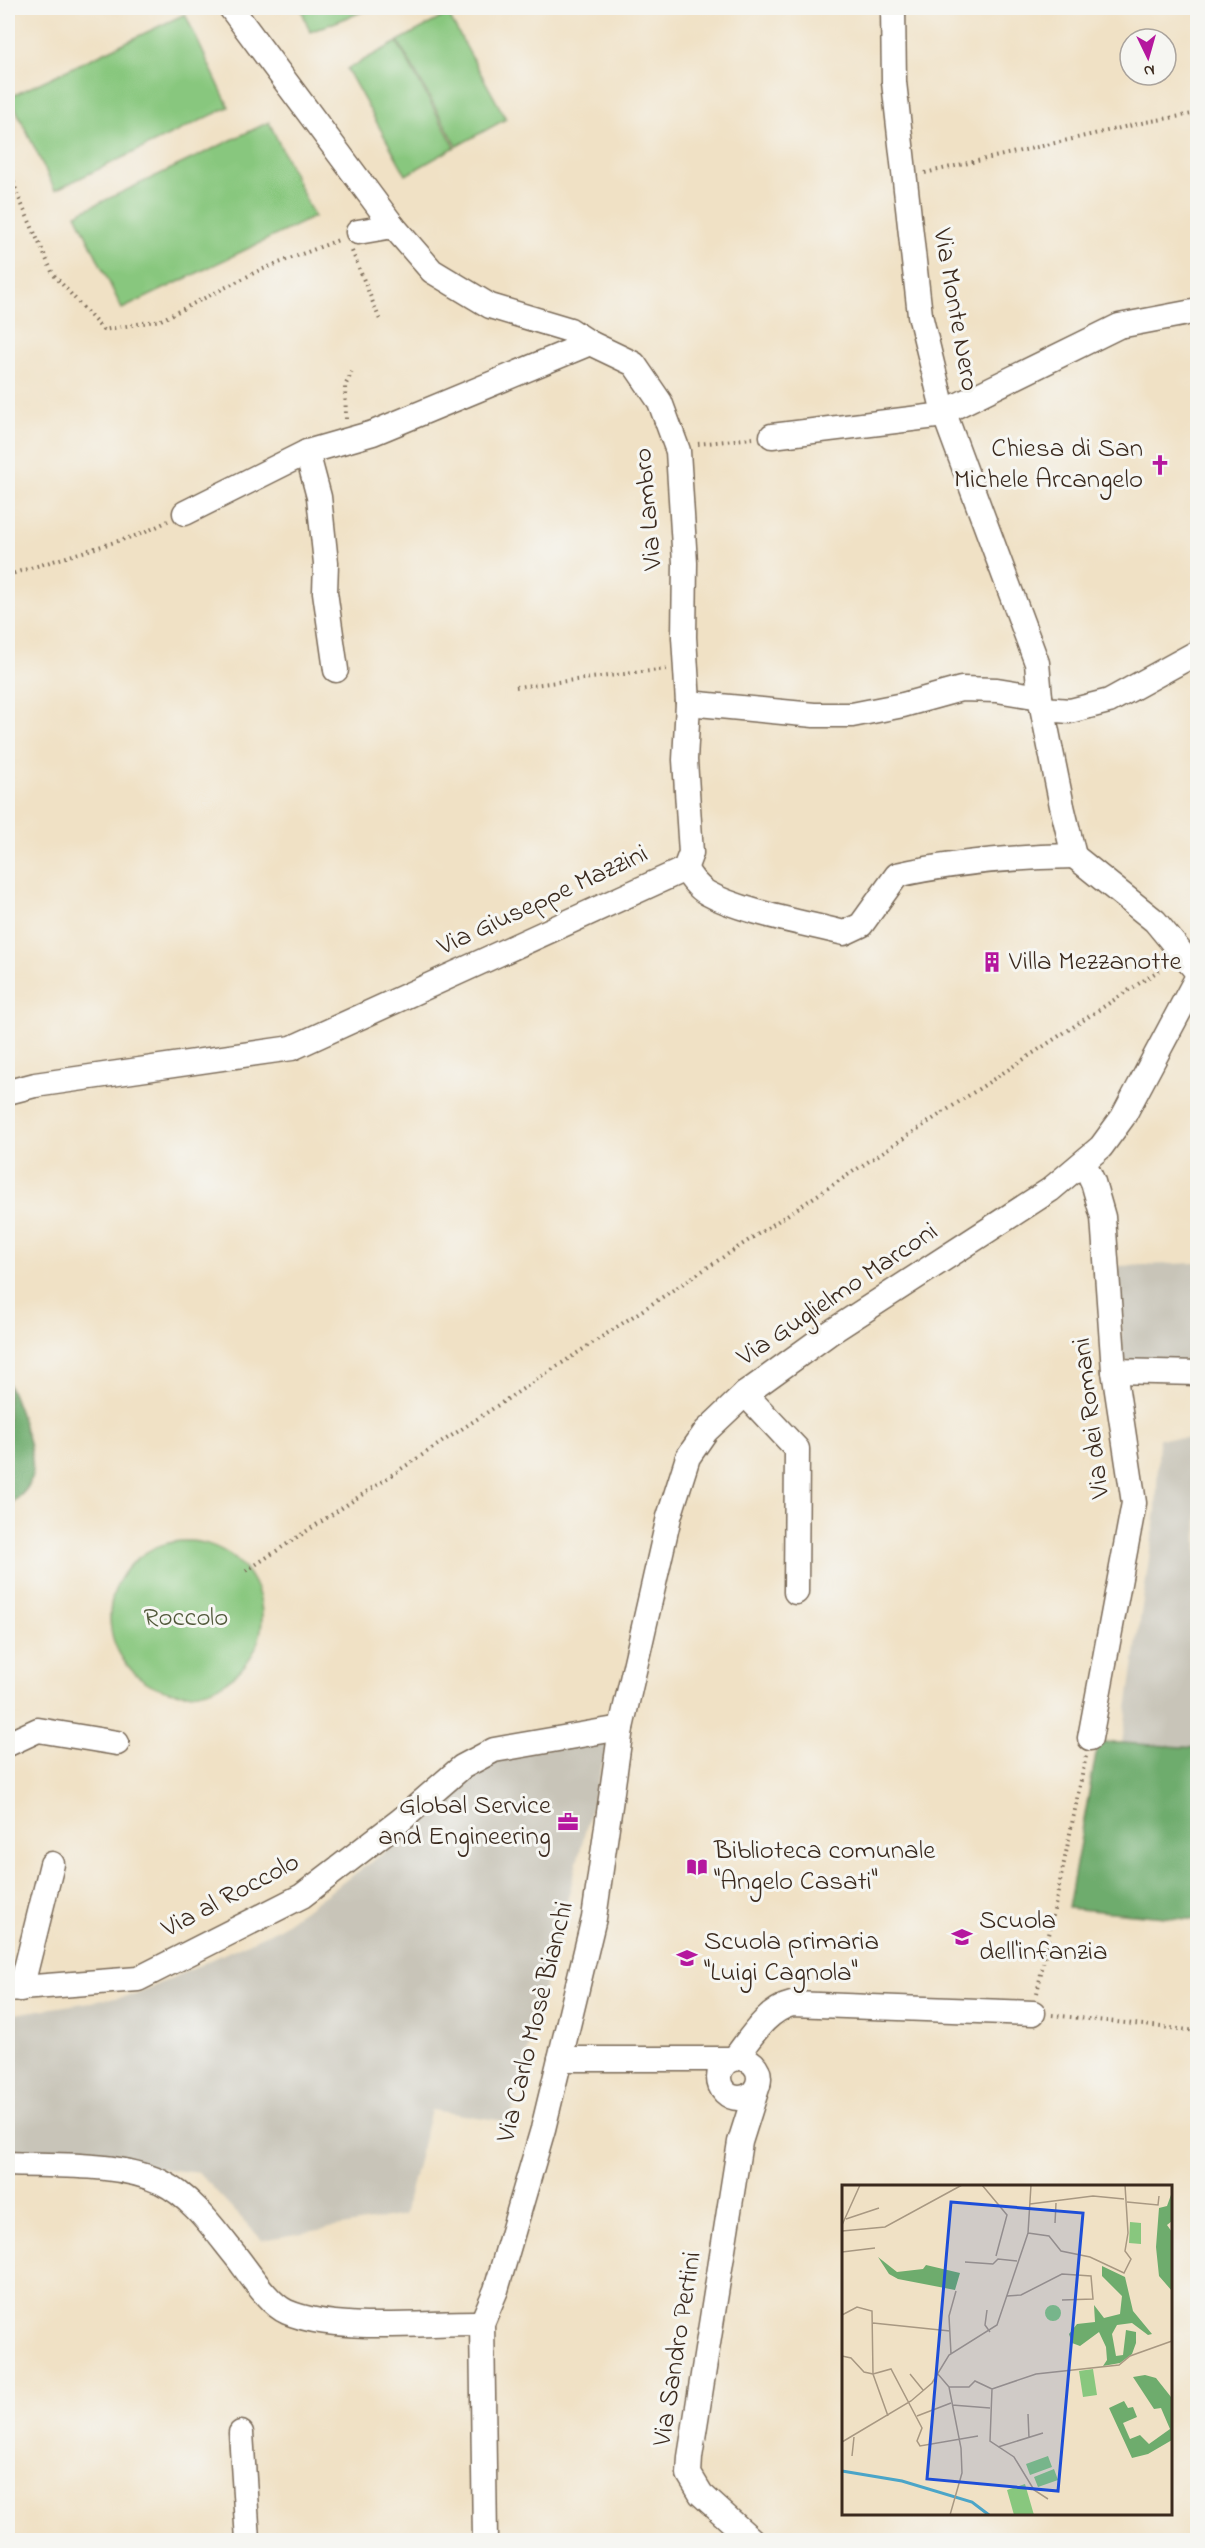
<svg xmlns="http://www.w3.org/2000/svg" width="1205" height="2548" viewBox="0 0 1205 2548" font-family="'Indie Flower',sans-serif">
<rect width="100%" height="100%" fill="#f6f6f2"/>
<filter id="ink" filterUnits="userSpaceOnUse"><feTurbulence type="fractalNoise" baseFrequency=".0167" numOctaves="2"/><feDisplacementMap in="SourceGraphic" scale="12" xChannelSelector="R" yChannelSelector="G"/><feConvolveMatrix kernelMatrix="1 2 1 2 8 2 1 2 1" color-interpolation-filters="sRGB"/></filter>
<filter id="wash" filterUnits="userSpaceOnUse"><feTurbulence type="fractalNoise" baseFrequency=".008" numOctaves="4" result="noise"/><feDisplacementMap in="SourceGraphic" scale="24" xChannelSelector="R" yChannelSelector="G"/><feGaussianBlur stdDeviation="1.35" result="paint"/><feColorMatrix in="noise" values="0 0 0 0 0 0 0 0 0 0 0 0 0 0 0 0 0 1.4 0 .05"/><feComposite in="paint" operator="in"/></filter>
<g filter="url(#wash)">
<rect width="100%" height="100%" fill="#f0e1c5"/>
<g fill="#c8c4b8">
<path d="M 1197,1263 L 1197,1362 L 1123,1361 L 1118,1266 Z"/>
<path d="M 1159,1438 L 1197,1439 L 1197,1748 L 1122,1743 L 1156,1511 Z"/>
<path d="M 609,1739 L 510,2122 L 431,2110 L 404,2215 L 262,2240 L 199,2173 L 8,2150 L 8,2015 L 135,1995 L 278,1929 L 392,1847 L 483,1758 Z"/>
</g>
<g fill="#88c77e" stroke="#62784e" stroke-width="1.5">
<path d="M 301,8 L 372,8 L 310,32 Z"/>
<path d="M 185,14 L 229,107 L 55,190 L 10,97 Z"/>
<path d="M 448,14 L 506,119 L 457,146 L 398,41 Z"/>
<path d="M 397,42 L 455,147 L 406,175 L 347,69 Z"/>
<path d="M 269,122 L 314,217 L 122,309 L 76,214 Z"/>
<circle cx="186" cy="1617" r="76"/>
</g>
<g fill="#6eac6d" stroke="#546b46" stroke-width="1.5">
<path d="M 8,1383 C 17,1405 40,1459 30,1482 C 27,1492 15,1500 8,1506 Z"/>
<path d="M 1098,1743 L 1122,1743 L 1197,1748 L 1197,1920 L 1068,1908 Z"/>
</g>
</g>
<g filter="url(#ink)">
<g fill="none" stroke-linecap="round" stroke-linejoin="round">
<g stroke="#7a6a58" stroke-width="27">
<g id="minor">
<path d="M 231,8 L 393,226 L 432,271 L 490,306 L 570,330 L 590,343 L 634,364 L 660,402 L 678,451 L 685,563 L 684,637 L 688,703 L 685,760 L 691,853 L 685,869"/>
<path d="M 893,8 L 894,82 L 920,315 L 944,413 L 1037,663 L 1040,697 L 1062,806 L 1074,856"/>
<path d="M 358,232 L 393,226"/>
<path d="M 772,436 L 936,416 L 1119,326 L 1198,311"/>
<path d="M 307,452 L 319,497 L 326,563 L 325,592 L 336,670"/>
<path d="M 185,513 L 307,452 L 373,433 L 590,343"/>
<path d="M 688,703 L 814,715 L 852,715 L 903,705 L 961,689 L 997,690 L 1040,697"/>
<path d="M 1043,709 L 1070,711 L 1109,701 L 1198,652"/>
<path d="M 1074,856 L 1155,921 L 1198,973"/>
<path d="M 685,869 C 691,878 697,887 707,893 C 741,912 805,923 844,933 L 861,925 L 897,875 C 955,862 1015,857 1074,856"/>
<path d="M 8,1092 L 35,1085 L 292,1048 L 685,869"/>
<path d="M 1084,1163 L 1093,1182 L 1103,1217 L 1114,1371 L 1134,1503 L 1090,1738"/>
<path d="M 1114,1371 L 1198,1373"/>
<path d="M 745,1394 L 797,1449 L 796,1592"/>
<path d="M 8,1744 L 38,1730 L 117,1743"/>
<path d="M 8,1989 L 138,1979 L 302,1896 L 401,1820 L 462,1767 L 494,1750 L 621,1728"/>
<path d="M 21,1989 L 52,1864"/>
<circle cx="739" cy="2078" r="20"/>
<path d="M 560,2059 L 734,2059 C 750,2039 766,2010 792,2004 L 1033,2013"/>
<path d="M 8,2164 C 55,2166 117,2162 161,2182 C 192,2197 214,2229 235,2255 C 248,2271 268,2304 287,2312 C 336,2333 427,2322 482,2323"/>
<path d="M 241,2433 L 248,2540"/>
<path d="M 485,2540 L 482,2323 L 496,2290 L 543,2129 L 594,1918 L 621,1728 L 669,1517 L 688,1457 L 706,1431 L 745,1394 L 828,1334 L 1050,1190 L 1101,1147 L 1123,1117 L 1198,976"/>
<path d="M 752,2540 L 701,2494 L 689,2474 L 690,2457 L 740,2142 L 758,2085"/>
</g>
</g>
<g stroke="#7a6a58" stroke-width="4" stroke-dasharray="1.5 4.5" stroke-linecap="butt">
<path d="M 8,165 L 18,196 L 53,274 L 103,330 L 161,320 L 258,271 L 341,239"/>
<path d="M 925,173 L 1146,122 L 1198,113"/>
<path d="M 352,251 L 380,320"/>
<path d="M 346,419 L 345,386 L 352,372"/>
<path d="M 698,444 L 753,438"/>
<path d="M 8,575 L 144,533 L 168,521"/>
<path d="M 516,687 L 667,669"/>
<path d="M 246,1571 L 1164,967"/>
<path d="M 1037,1993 L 1086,1756"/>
<path d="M 1052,2015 L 1198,2031"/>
</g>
<use href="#minor" stroke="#fff" stroke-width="24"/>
</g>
</g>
<defs>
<g id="church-bare" transform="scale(1.62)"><path d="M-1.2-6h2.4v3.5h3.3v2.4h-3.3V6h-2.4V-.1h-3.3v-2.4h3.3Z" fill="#b5179e" stroke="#f6f6f2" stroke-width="2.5" paint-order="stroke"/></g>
<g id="building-bare" transform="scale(1.62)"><path d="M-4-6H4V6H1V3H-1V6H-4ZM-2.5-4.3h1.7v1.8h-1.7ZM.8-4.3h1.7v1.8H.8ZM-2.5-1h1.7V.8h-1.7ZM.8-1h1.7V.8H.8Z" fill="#b5179e" stroke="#f6f6f2" stroke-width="2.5" paint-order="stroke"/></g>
<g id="office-bare" transform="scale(1.62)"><path d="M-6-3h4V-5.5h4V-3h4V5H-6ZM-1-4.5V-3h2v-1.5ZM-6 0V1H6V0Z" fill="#b5179e" stroke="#f6f6f2" stroke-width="2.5" paint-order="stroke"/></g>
<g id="library-bare" transform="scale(1.62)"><path d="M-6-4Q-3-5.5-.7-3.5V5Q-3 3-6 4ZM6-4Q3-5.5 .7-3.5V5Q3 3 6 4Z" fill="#b5179e" stroke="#f6f6f2" stroke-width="2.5" paint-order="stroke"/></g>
<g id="school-bare" transform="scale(1.62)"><path d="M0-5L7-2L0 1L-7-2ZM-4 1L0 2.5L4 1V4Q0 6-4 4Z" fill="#b5179e" stroke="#f6f6f2" stroke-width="2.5" paint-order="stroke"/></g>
</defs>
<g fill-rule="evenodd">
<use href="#church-bare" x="1160" y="465"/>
<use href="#building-bare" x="992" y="962"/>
<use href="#office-bare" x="568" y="1822"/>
<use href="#library-bare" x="697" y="1867"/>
<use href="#school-bare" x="962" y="1937"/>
<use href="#school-bare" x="687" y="1958"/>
</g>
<g text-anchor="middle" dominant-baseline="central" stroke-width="6" stroke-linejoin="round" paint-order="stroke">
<g font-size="27" fill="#3b2a1e" stroke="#f6f6f2">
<text transform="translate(955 310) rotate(80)">Via Monte Nero</text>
<text transform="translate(649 509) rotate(-95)">Via Lambro</text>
<text transform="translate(543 901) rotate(-25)">Via Giuseppe Mazzini</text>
<text transform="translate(838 1295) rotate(-34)">Via Guglielmo Marconi</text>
<text transform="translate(1092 1418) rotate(-97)">Via dei Romani</text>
<text transform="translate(231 1896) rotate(-28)">Via al Roccolo</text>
<text transform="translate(536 2022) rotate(-76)">Via Carlo Mosè Bianchi</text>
<text transform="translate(678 2349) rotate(-81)">Via Sandro Pertini</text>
</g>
<g font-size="27" fill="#3b2a1e" stroke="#f6f6f2" text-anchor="start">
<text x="1143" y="449" text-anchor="end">Chiesa di San<tspan x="1143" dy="31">Michele Arcangelo</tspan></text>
<text x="1009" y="962">Villa Mezzanotte</text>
<text x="551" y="1806" text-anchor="end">Global Service<tspan x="551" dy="31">and Engineering</tspan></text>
<text x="714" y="1851">Biblioteca comunale<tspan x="714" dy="31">"Angelo Casati"</tspan></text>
<text x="979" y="1921">Scuola<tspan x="979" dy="31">dell'infanzia</tspan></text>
<text x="704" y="1942">Scuola primaria<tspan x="704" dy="31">"Luigi Cagnola"</tspan></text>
</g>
<g font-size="27" fill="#52593b" stroke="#f6f6f2">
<text x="186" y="1618">Roccolo</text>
</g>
</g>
<g transform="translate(842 2185)">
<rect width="330" height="330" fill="#f0e1c5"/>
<path d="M 288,37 L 299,38 L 299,59 L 287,58 ZM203 128a8 8 0 1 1 16 0a8 8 0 1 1-16 0ZM 251,184 L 255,210 L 241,212 L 237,186 ZM 206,271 L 210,282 L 188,290 L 184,279 ZM 212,284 L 216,295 L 196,302 L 192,292 ZM 183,299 L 192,330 L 172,330 L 165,305 Z" fill="#88c77e"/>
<path d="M 330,7 L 330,36 L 325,40 L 330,47 L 330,106 L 317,91 L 314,62 L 317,23 L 325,21 ZM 36,72 L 55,87 L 81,84 L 84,80 L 118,88 L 113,105 L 56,94 L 47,89 ZM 260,81 L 283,92 L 291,126 L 310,149 L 306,150 L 290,138 L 275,140 L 270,149 L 274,171 L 281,170 L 284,145 L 294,147 L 294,158 L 290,169 L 278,178 L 261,181 L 265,175 L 264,162 L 257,147 L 238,161 L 230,158 L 227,149 L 235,139 L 253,137 L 252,120 L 262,133 L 278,129 L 280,111 L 260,91 ZM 303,190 L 314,193 L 329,212 L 330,255 L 306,269 L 290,273 L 267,223 L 282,216 L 286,223 L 291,222 L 295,232 L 281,238 L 288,254 L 298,250 L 307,259 L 328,244 L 319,223 L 312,224 L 291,192 Z" fill="#6eac6d"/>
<path fill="none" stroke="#4ba5c8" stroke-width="3" d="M 0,286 L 60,296 L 130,317 L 147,330"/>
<path fill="none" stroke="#a89882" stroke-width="1.5" d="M 140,0 L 165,30 L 154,71M 285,17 L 316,20 L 317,11M 188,19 L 251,11 L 282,14M 4,34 L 37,23M 213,38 L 214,18M 0,40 L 18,0M 0,46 L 43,42 L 120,0M 186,48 L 207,51 L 219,66 L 248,72 L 282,88 L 289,74 L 283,66 L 286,48 L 283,0M 0,67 L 33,63M 123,77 L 151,79M 151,79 L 156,74 L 175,76M 165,111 L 179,110 L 220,89 L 249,91 L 251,114 L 220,115M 145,125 L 143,140 L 148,147M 0,130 L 15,122 L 30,126 L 31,189 L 46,231M 31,138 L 108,146M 109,169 L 107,131 L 114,106M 0,171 L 9,173 L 22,187 L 31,189M 95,188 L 107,202M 31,189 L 49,184 L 80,243 L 75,256 L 78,261 L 136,251M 68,189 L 81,205M 107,202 L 119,263 L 120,288 L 108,330M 107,202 L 127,202 L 133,196 L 150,204M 150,204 L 194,189 L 277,180 L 288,171 L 330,156M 150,204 L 148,256 L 172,272 L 192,305 L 206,314M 110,220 L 148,223M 186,229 L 187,253M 75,231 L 109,218M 0,257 L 69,216 L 90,198 L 107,170 L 155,140 L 186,48 L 189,0M 156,262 L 201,248M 10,271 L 12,252"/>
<path fill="#1d4ed8" fill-opacity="0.15" stroke="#1d4ed8" stroke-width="3" d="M 109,17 L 241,28 L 216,306 L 85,294 Z"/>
<rect width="330" height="330" fill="none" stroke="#3b2a1e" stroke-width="3"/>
</g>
<rect width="1205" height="2548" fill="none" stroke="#f6f6f2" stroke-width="30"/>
<g transform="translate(1148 57) rotate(175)"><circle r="28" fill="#f6f6f2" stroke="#aba49d" stroke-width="1.5"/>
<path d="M0-4.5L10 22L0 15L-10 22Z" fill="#b5179e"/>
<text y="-9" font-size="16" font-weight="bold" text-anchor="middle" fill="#3b2a1e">N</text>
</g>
</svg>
